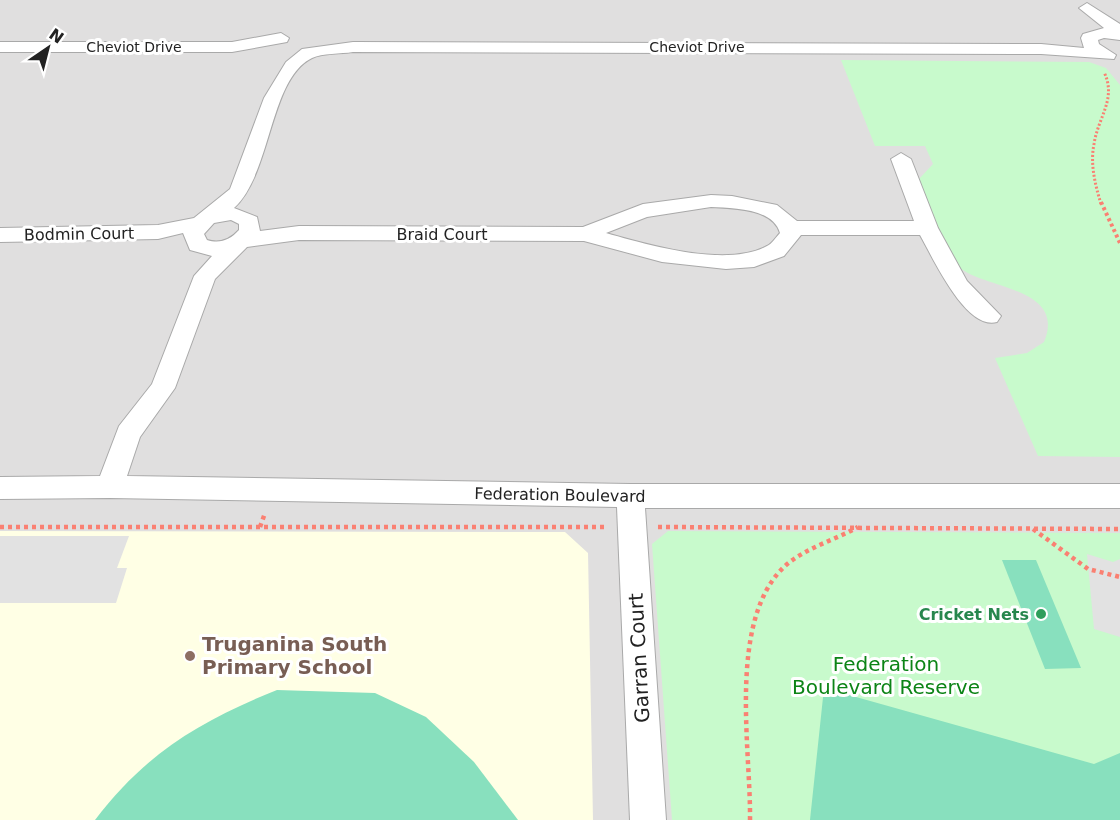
<svg xmlns="http://www.w3.org/2000/svg" width="1120" height="820" viewBox="0 0 1120 820" font-family="'DejaVu Sans',sans-serif">
<rect width="100%" height="100%" fill="#f2efe9"/>
<rect fill="#e0dfdf" x="0" y="0" width="1120" height="820"/>
<path fill="#ffffe5" d="M 0,531 L 565,532 L 588,553 L 593,820 L 0,820 Z"/>
<g fill="#c8facc">
<path d="M 841,60 L 1089,62 L 1106,68 L 1120,85 L 1120,457 L 1038,456 L 995,358 L 1027,353 L 1044,342 C 1067,287 983,289 959,267 C 945,254 927,199 919,179 L 933,164 L 925,146 L 875,146 Z"/>
<path d="M 668,531 L 1120,533 L 1120,820 L 672,820 L 652,544 Z"/>
</g>
<g fill="#88e0be">
<path d="M 1002,560 L 1036,560 L 1081,668 L 1045,669 Z"/>
<path d="M 824,688 L 1094,764 L 1120,753 L 1120,820 L 810,820 Z"/>
<path d="M 277,690 L 375,693 L 426,717 L 474,762 L 518,820 L 95,820 C 146,753 200,721 277,690 Z"/>
</g>
<g fill="#e2e2e2">
<path d="M 0,536 L 129,536 L 117,568 L 127,568 L 116,603 L 0,603 Z"/>
<path d="M 1087,554 L 1113,562 L 1120,559 L 1120,637 L 1094,629 Z"/>
</g>
<g fill="none" stroke-linecap="round" stroke-linejoin="round">
<g stroke="#a9a9a9" stroke-width="2">
<g id="street">
<path d="M 1087,3 L 1120,24 L 1120,40 L 1104,38 L 1098,40 L 1099,44 L 1116,55 L 1114,59 L 1041,54 L 353,52 C 341,54 322,53 312,58 C 269,79 272,173 234,208 L 257,217 L 260,231 L 299,226 L 583,227 L 643,204 L 711,195 L 732,196 L 777,205 L 797,221 L 914,221 L 891,159 L 901,153 L 911,159 L 938,228 L 967,281 L 1001,316 L 997,322 C 966,331 933,258 920,235 L 801,235 L 784,256 L 754,267 L 726,269 L 662,262 L 584,241 L 299,240 L 247,247 L 215,279 L 175,388 L 140,437 L 127,476 L 630,484 L 1120,484 L 1120,508 L 645,508 L 666,820 L 630,820 L 617,507 L 110,498 L 0,499 L 0,477 L 100,476 L 119,426 L 152,384 L 194,276 L 212,256 L 190,250 L 183,233 L 158,239 L 0,242 L 0,228 L 158,225 L 194,218 L 230,189 L 264,98 L 286,62 L 302,49 L 353,42 L 1041,44 L 1084,48 L 1081,38 L 1083,34 L 1104,28 L 1079,8 ZM 711,207 C 732,208 773,208 780,233 C 776,237 772,244 767,246 C 727,268 648,245 606,233 L 647,217 ZM 231,220 L 239,224 L 239,230 C 230,240 220,244 207,240 L 204,234 L 214,223 Z"/>
<path d="M 281,33 L 289,38 L 287,42 L 232,52 L 0,52 L 0,42 L 232,42 Z"/>
</g>
</g>
<path stroke="#fa8072" stroke-width="3" stroke-dasharray="2 2" stroke-linecap="butt" d="M 1101,204 C 1095,184 1090,164 1094,144 C 1098,117 1117,99 1104,72"/>
<path stroke="#fa8072" stroke-width="4" stroke-dasharray="3 3" stroke-linecap="butt" d="M 1101,202 L 1120,243"/>
<g stroke="#fa8072" stroke-width="4.5" stroke-dasharray="4 4" stroke-linecap="butt">
<path d="M 0,527 L 605,527"/>
<path d="M 260,527 L 265,513"/>
<path d="M 658,527 L 1120,529"/>
<path d="M 1033,529 L 1088,569 L 1120,577"/>
<path d="M 750,820 C 751,749 727,620 785,566 C 805,548 835,540 858,527"/>
</g>
<use href="#street" fill="#fff" fill-rule="evenodd"/>
</g>
<circle fill="#2e9e5b" stroke="#fff" stroke-width="2" cx="1041" cy="614" r="6"/>
<circle fill="#8d6e63" stroke="#fff" stroke-width="2" cx="190" cy="656" r="6"/>
<g text-anchor="middle" dominant-baseline="central" stroke-width="6" stroke-linejoin="round" paint-order="stroke">
<g font-size="14" fill="#222" stroke="#fff">
<text x="134" y="47">Cheviot Drive</text>
<text x="697" y="47">Cheviot Drive</text>
</g>
<g font-size="16" fill="#222" stroke="#fff">
<text transform="translate(79 234) rotate(-1)">Bodmin Court</text>
<text x="442" y="234">Braid Court</text>
<text transform="translate(560 495) rotate(1)">Federation Boulevard</text>
</g>
<g font-size="16" font-weight="bold" fill="#27864d" stroke="#fff" text-anchor="end">
<text x="1029" y="614">Cricket Nets</text>
</g>
<g font-size="20" font-weight="bold" fill="#785e54" stroke="#fff" text-anchor="start">
<text x="202" y="644">Truganina South<tspan x="202" dy="23">Primary School</tspan></text>
</g>
<g font-size="20" fill="#222" stroke="#fff">
<text transform="translate(639 658) rotate(-93)">Garran Court</text>
</g>
<g font-size="20" fill="#0c8416" stroke="#fff">
<text x="886" y="664">Federation<tspan x="886" dy="23">Boulevard Reserve</tspan></text>
</g>
</g>
<g transform="translate(48 48) rotate(35)" stroke="#ffffff" stroke-width="4.5" paint-order="stroke">
<path d="M0-4.5L10 22L0 15L-10 22Z" fill="#222222"/>
<text y="-9" font-size="16" font-weight="bold" text-anchor="middle" fill="#222222">N</text>
</g>
</svg>
